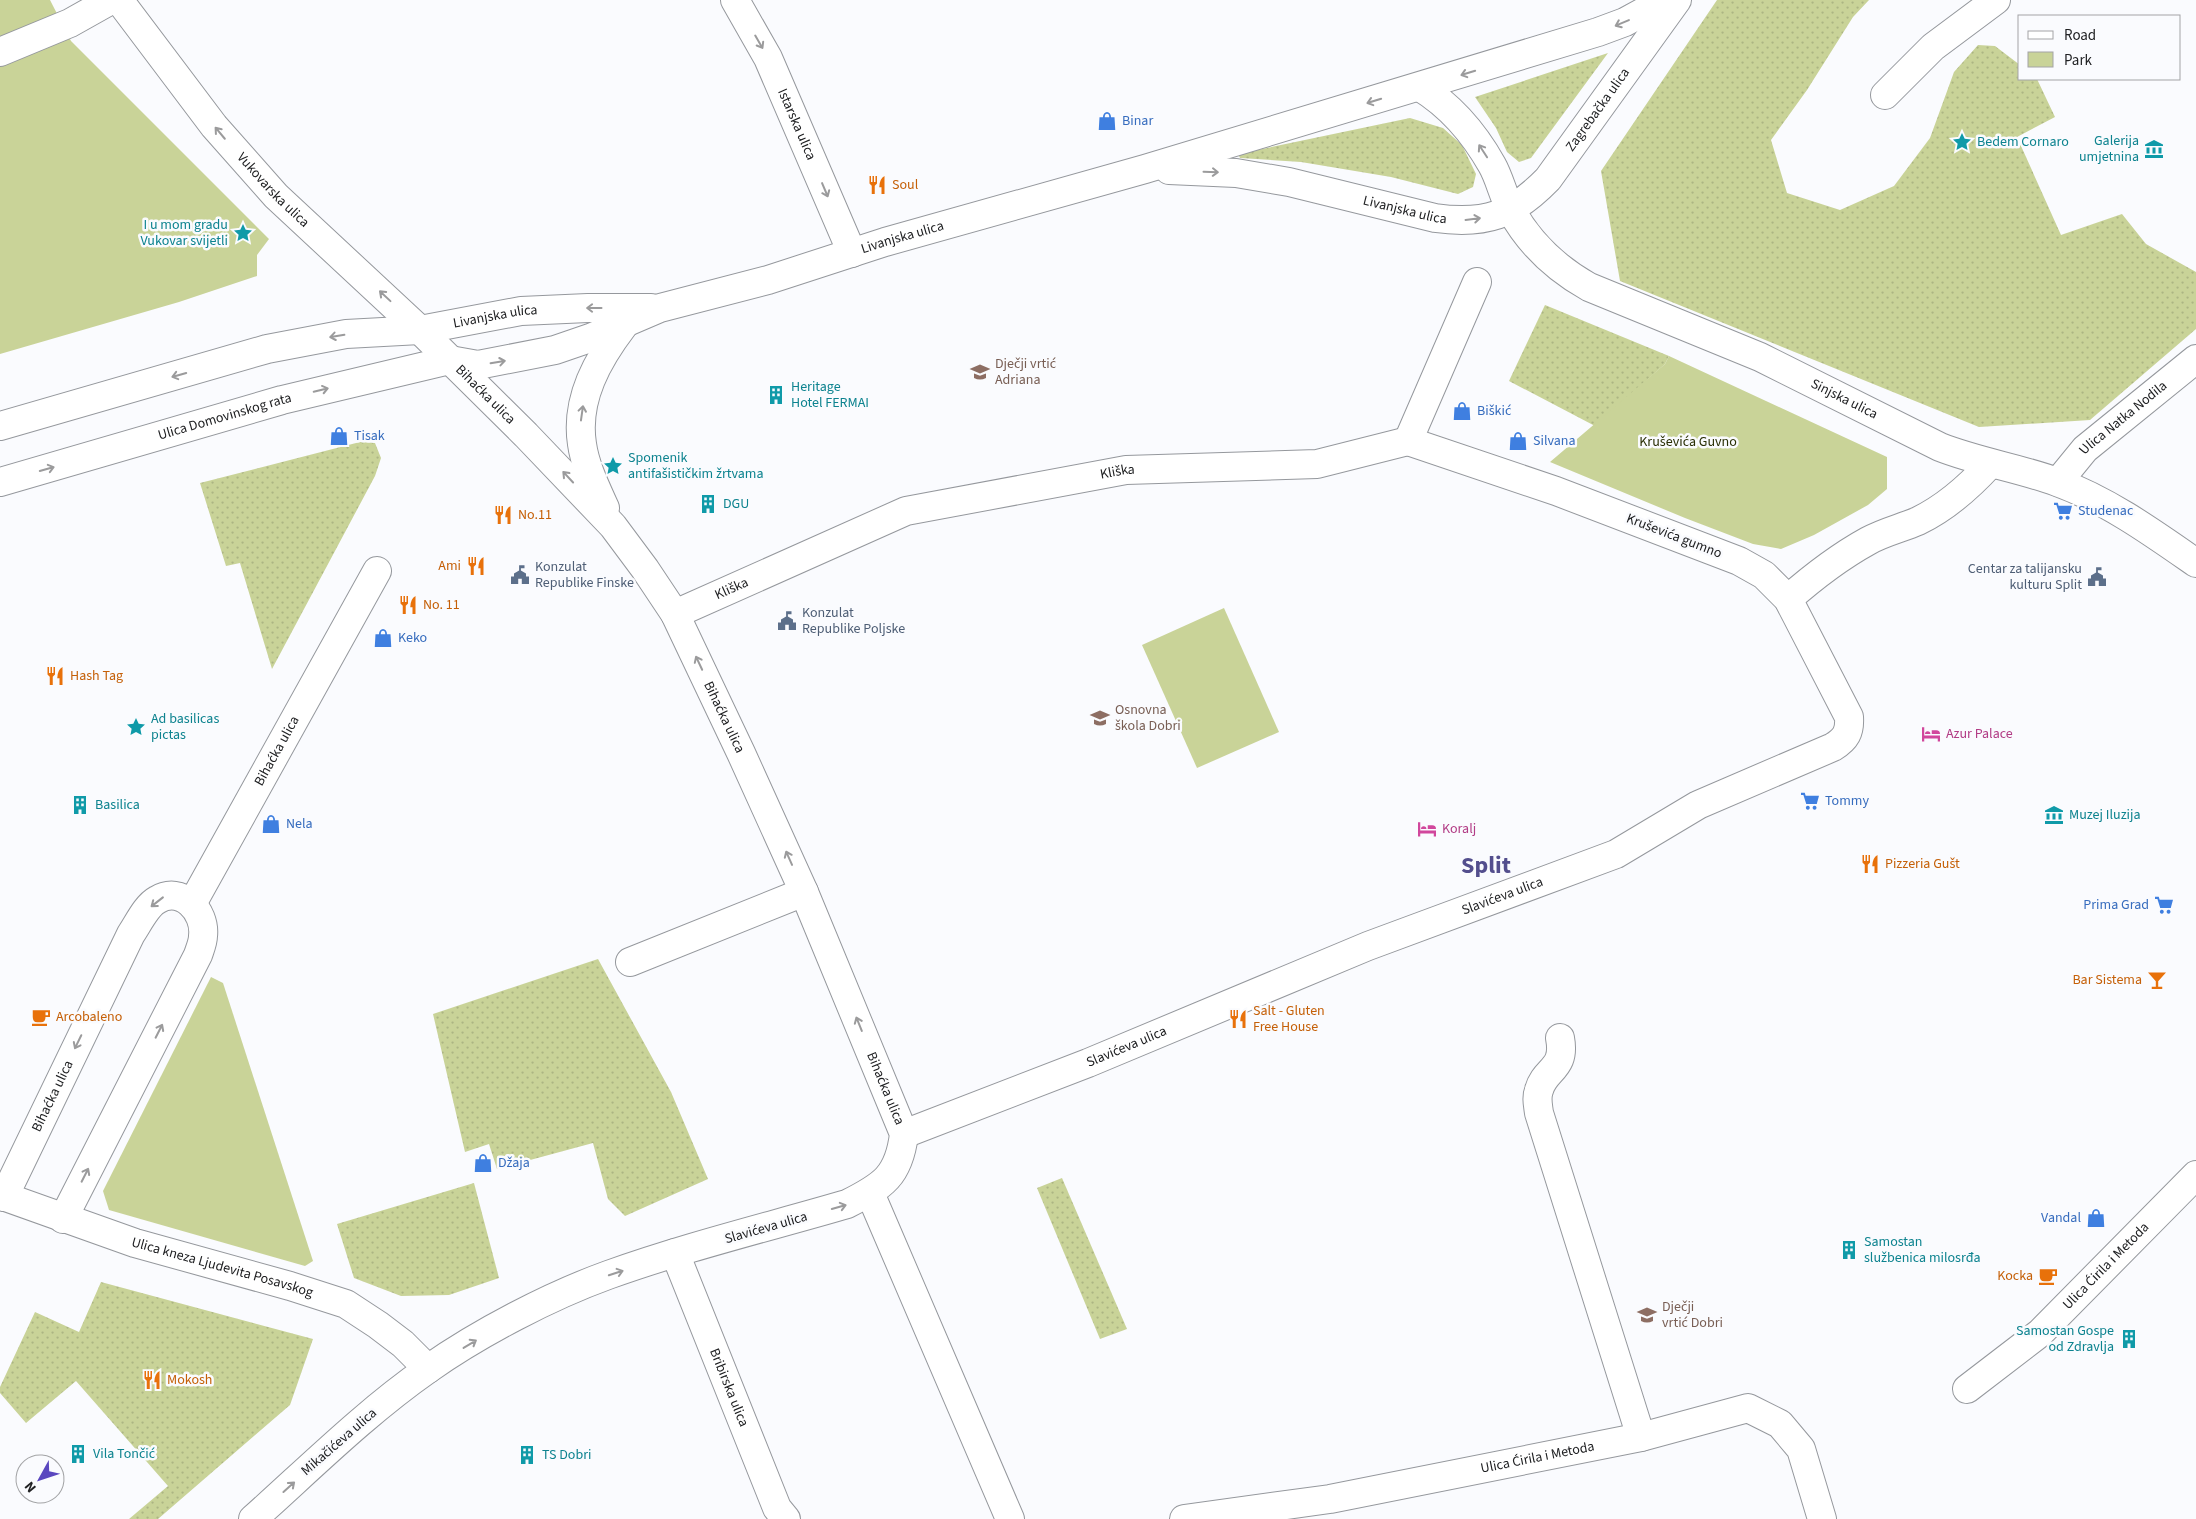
<svg xmlns="http://www.w3.org/2000/svg" width="2196" height="1519" viewBox="0 0 2196 1519" font-family="'Source Sans 3',sans-serif">
<defs>
<pattern id="grass-dots" width="8" height="8" patternUnits="userSpaceOnUse" patternTransform="scale(1.25)"><rect width="8" height="8" fill="#c9d398"/><path d="M2 2h.1M6 6h.1" fill="none" stroke="#acb583" stroke-width="1.8" stroke-linecap="round"/></pattern>
</defs>
<rect width="100%" height="100%" fill="#fafbfe"/>
<g fill="url(#grass-dots)">
<path d="M 1717,0 L 1869,0 L 1853,17 L 1807,90 L 1771,140 L 1787,193 L 1840,210 L 1894,186 L 1930,138 L 1954,72 L 1978,45 L 1995,46 L 2020,65 L 2020,79 L 2037,79 L 2055,117 L 2017,137 L 2061,235 L 2122,214 L 2146,244 L 2196,272 L 2196,329 L 2090,420 L 1979,427 L 1620,281 L 1601,171 Z"/>
<path d="M 1608,53 L 1531,158 L 1519,162 L 1507,152 L 1496,128 L 1475,97 Z"/>
<path d="M 1410,118 L 1443,128 L 1462,145 L 1476,174 L 1473,187 L 1458,194 L 1391,177 L 1301,162 L 1240,158 L 1238,154 Z"/>
<path d="M 1545,305 L 1669,356 L 1665,364 L 1595,426 L 1509,381 Z"/>
<path d="M 360,442 L 375,443 L 381,458 L 375,476 L 272,669 L 240,563 L 226,566 L 200,483 Z"/>
<path d="M 598,959 L 671,1092 L 708,1179 L 625,1216 L 608,1199 L 593,1143 L 497,1169 L 489,1144 L 465,1152 L 433,1014 Z"/>
<path d="M 1062,1178 L 1127,1329 L 1100,1339 L 1037,1188 Z"/>
<path d="M 474,1183 L 499,1278 L 449,1295 L 401,1296 L 354,1278 L 337,1224 Z"/>
<path d="M 101,1282 L 313,1339 L 290,1405 L 158,1519 L 129,1519 L 168,1486 L 76,1381 L 26,1423 L 0,1393 L 0,1387 L 35,1312 L 79,1332 Z"/>
</g>
<g fill="#c9d398">
<path d="M 0,0 L 50,0 L 71,41 L 269,239 L 257,255 L 257,276 L 179,302 L 0,354 Z"/>
<path d="M 1669,356 L 1887,457 L 1887,489 L 1868,505 L 1814,535 L 1781,549 L 1753,544 L 1685,518 L 1550,462 L 1665,364 Z"/>
<path d="M 1224,608 L 1279,732 L 1197,768 L 1142,645 Z"/>
<path d="M 211,977 L 223,983 L 313,1261 L 305,1266 L 109,1210 L 103,1191 Z"/>
</g>
<g fill="none" stroke-linecap="round" stroke-linejoin="round">
<g stroke="#95989d" stroke-width="30">
<g id="minor">
<path id="s1" d="M 119,0 L 214,126 L 276,196 L 420,330 L 526,435 L 613,526 L 645,569 L 675,614 L 741,753 L 804,892 L 904,1134 C 899,1176 883,1186 847,1204 C 768,1227 686,1247 608,1275 C 550,1296 479,1333 428,1369 C 365,1413 310,1468 253,1519"/>
<path id="s2" d="M 735,0 L 768,58 L 852,253"/>
<path d="M 0,52 L 70,23 L 111,0"/>
<path id="s3" d="M 1420,87 C 1451,106 1474,133 1492,165 C 1500,179 1503,196 1511,210 C 1529,243 1557,269 1589,287 L 1760,357 L 1940,447 C 1978,462 2019,468 2057,482 C 2107,500 2153,533 2196,563"/>
<path d="M 1885,95 L 1933,47 L 1996,0"/>
<path id="s4" d="M 1169,170 L 1236,173 L 1289,182 L 1435,218 C 1486,225 1513,215 1548,179 L 1677,0"/>
<path id="s5" d="M 0,426 L 267,349 L 346,334 L 420,330 L 521,311 L 588,308 L 651,308"/>
<path d="M 1408,441 L 1477,282"/>
<path id="s6" d="M 0,482 L 282,400 L 450,360 L 478,365 L 555,350 L 590,338 L 660,308 L 768,280 L 885,242 L 1145,169 L 1598,32 L 1625,22 L 1665,0"/>
<path id="s7" d="M 2058,482 L 2085,449 L 2196,359"/>
<path d="M 605,508 C 596,488 585,466 582,444 C 575,399 598,359 624,325"/>
<path d="M 1788,599 C 1813,577 1839,557 1868,541 C 1884,532 1902,528 1918,521 C 1947,507 1969,487 1990,464"/>
<path id="s8" d="M 675,614 L 906,511 L 1126,470 L 1317,464 L 1408,441"/>
<path id="s9" d="M 192,904 L 377,571"/>
<path d="M 630,962 L 804,892"/>
<path d="M 1560,1038 C 1566,1070 1545,1068 1539,1090 C 1536,1098 1538,1105 1539,1113 L 1641,1437"/>
<path id="s10" d="M 904,1134 L 1088,1063 L 1368,946 L 1616,854 L 1698,805 L 1833,747 C 1846,739 1850,732 1849,717 L 1788,599 L 1764,575 L 1739,561 L 1556,491 L 1408,441"/>
<path d="M 870,1193 L 1010,1519"/>
<path id="s11" d="M 0,1195 L 135,1243 L 290,1286 L 346,1304 L 378,1325 L 403,1344 L 428,1369"/>
<path id="s12" d="M 4,1197 L 131,934 C 138,924 146,906 157,900 C 181,885 206,911 203,936 C 203,942 200,949 198,955 L 63,1219"/>
<path id="s13" d="M 675,1253 L 777,1508 L 786,1519"/>
<path id="s14" d="M 1967,1389 L 2040,1333 L 2196,1175"/>
<path id="s15" d="M 1184,1519 L 1330,1499 L 1641,1437 L 1748,1408 L 1780,1424 L 1801,1449 L 1822,1519"/>
</g>
</g>
<use href="#minor" stroke="#fff" stroke-width="28"/>
</g>
<defs><path id="oneway-shaft" d="M-6 0H5M1.5-3L5.5 0L1.5 3" fill="none" stroke-width="1.6" stroke-linecap="round" stroke-linejoin="round" transform="scale(1.25)"/></defs>
<g stroke="#9b9b9c">
<use href="#oneway-shaft" transform="translate(1622 23) rotate(157)"/>
<use href="#oneway-shaft" transform="translate(759 42) rotate(60)"/>
<use href="#oneway-shaft" transform="translate(1468 73) rotate(163)"/>
<use href="#oneway-shaft" transform="translate(1374 101) rotate(163)"/>
<use href="#oneway-shaft" transform="translate(220 133) rotate(-130)"/>
<use href="#oneway-shaft" transform="translate(1483 151) rotate(-123)"/>
<use href="#oneway-shaft" transform="translate(1211 172) rotate(2)"/>
<use href="#oneway-shaft" transform="translate(825 190) rotate(67)"/>
<use href="#oneway-shaft" transform="translate(1473 219) rotate(-7)"/>
<use href="#oneway-shaft" transform="translate(385 296) rotate(-137)"/>
<use href="#oneway-shaft" transform="translate(594 308) rotate(180)"/>
<use href="#oneway-shaft" transform="translate(337 336) rotate(171)"/>
<use href="#oneway-shaft" transform="translate(498 362) rotate(-9)"/>
<use href="#oneway-shaft" transform="translate(179 375) rotate(164)"/>
<use href="#oneway-shaft" transform="translate(321 390) rotate(-13)"/>
<use href="#oneway-shaft" transform="translate(582 413) rotate(-82)"/>
<use href="#oneway-shaft" transform="translate(47 469) rotate(-16)"/>
<use href="#oneway-shaft" transform="translate(568 477) rotate(-133)"/>
<use href="#oneway-shaft" transform="translate(699 663) rotate(-115)"/>
<use href="#oneway-shaft" transform="translate(789 858) rotate(-114)"/>
<use href="#oneway-shaft" transform="translate(157 902) rotate(142)"/>
<use href="#oneway-shaft" transform="translate(859 1024) rotate(-112)"/>
<use href="#oneway-shaft" transform="translate(159 1031) rotate(-63)"/>
<use href="#oneway-shaft" transform="translate(78 1042) rotate(116)"/>
<use href="#oneway-shaft" transform="translate(85 1175) rotate(-63)"/>
<use href="#oneway-shaft" transform="translate(839 1207) rotate(-16)"/>
<use href="#oneway-shaft" transform="translate(616 1273) rotate(-18)"/>
<use href="#oneway-shaft" transform="translate(470 1344) rotate(-31)"/>
<use href="#oneway-shaft" transform="translate(289 1487) rotate(-42)"/>
</g>
<defs>
<g id="shop-bare" transform="scale(1.5)"><path d="M-5-2.5h2.3a2.7 3.5 0 0 1 5.4 0H5L5.5 6h-11ZM-1.5-2.5h3a1.5 2.3 0 0 0-3 0Z" fill="#3f7fe0" stroke="#fafbfe" stroke-width="2.5" paint-order="stroke"/></g>
<g id="sight-bare" transform="scale(1.5)"><path d="M0-6L1.8-2.2L6-1.7L2.9 1.2L3.7 5.4L0 3.3L-3.7 5.4L-2.9 1.2L-6-1.7L-1.8-2.2Z" fill="#0f9aa8" stroke="#fafbfe" stroke-width="2.5" paint-order="stroke"/></g>
<g id="museum-bare" transform="scale(1.5)"><path d="M0-6L6-3V-2H-6V-3ZM-5-1h2V3h-2ZM-1-1h2V3h-2ZM3-1h2V3H3ZM-6 4H6V6H-6Z" fill="#0f9aa8" stroke="#fafbfe" stroke-width="2.5" paint-order="stroke"/></g>
<g id="restaurant-bare" transform="scale(1.5)"><path d="M-5-6h1v4h1v-4h1v4h1v-4h1v5L-1.5 .5V6h-2V.5L-5-1ZM5-6V6H3V1.5H1.5Q1.5-4 5-6Z" fill="#e8710a" stroke="#fafbfe" stroke-width="2.5" paint-order="stroke"/></g>
<g id="school-bare" transform="scale(1.5)"><path d="M0-5L7-2L0 1L-7-2ZM-4 1L0 2.5L4 1V4Q0 6-4 4Z" fill="#8d6e63" stroke="#fafbfe" stroke-width="2.5" paint-order="stroke"/></g>
<g id="building-bare" transform="scale(1.5)"><path d="M-4-6H4V6H1V3H-1V6H-4ZM-2.5-4.3h1.7v1.8h-1.7ZM.8-4.3h1.7v1.8H.8ZM-2.5-1h1.7V.8h-1.7ZM.8-1h1.7V.8H.8Z" fill="#0f9aa8" stroke="#fafbfe" stroke-width="2.5" paint-order="stroke"/></g>
<g id="supermarket-bare" transform="scale(1.5)"><path d="M-6-5.5h2.5l.6 2H6L4.5 2H-2.5L-4.4-4H-6ZM-1.5 3.2a1.3 1.3 0 1 0 .1 0ZM3 3.2a1.3 1.3 0 1 0 .1 0Z" fill="#3f7fe0" stroke="#fafbfe" stroke-width="2.5" paint-order="stroke"/></g>
<g id="civic-bare" transform="scale(1.5)"><path d="M-.6-6.5H3V-4.5H.6V-3L4-1V1h2V6H-6V1h2V-1L-.6-3ZM-1.2 2.5V6h2.4V2.5Z" fill="#5c6f8a" stroke="#fafbfe" stroke-width="2.5" paint-order="stroke"/></g>
<g id="hotel-bare" transform="scale(1.5)"><path d="M-6-4.5h1.5V1H6V5H4.5V3h-9V5H-6ZM-4 0a1.8 1.8 0 1 1 3.6 0ZM.5 0V-2.5h3Q6-2.5 6 0Z" fill="#d1479c" stroke="#fafbfe" stroke-width="2.5" paint-order="stroke"/></g>
<g id="bar-bare" transform="scale(1.5)"><path d="M-6-5H6L.8 .8V4.5H3.5V6h-7V4.5H-.8V.8Z" fill="#e8710a" stroke="#fafbfe" stroke-width="2.5" paint-order="stroke"/></g>
<g id="cafe-bare" transform="scale(1.5)"><path d="M-5.5-4.5H6V0H3Q3 3.5 0 3.5H-2.5Q-5.5 3.5-5.5 0ZM3-3.2v2h1.7v-2ZM-6 4.5H4V6H-6Z" fill="#e8710a" stroke="#fafbfe" stroke-width="2.5" paint-order="stroke"/></g>
</defs>
<g fill-rule="evenodd">
<use href="#shop-bare" x="1107" y="121"/>
<use href="#sight-bare" x="1962" y="142"/>
<use href="#museum-bare" x="2154" y="149"/>
<use href="#restaurant-bare" x="877" y="185"/>
<use href="#sight-bare" x="243" y="233"/>
<use href="#school-bare" x="980" y="372"/>
<use href="#building-bare" x="776" y="395"/>
<use href="#shop-bare" x="1462" y="411"/>
<use href="#shop-bare" x="339" y="436"/>
<use href="#shop-bare" x="1518" y="441"/>
<use href="#sight-bare" x="613" y="466"/>
<use href="#building-bare" x="708" y="504"/>
<use href="#supermarket-bare" x="2063" y="511"/>
<use href="#restaurant-bare" x="503" y="515"/>
<use href="#restaurant-bare" x="476" y="566"/>
<use href="#civic-bare" x="520" y="575"/>
<use href="#civic-bare" x="2097" y="577"/>
<use href="#restaurant-bare" x="408" y="605"/>
<use href="#civic-bare" x="787" y="621"/>
<use href="#shop-bare" x="383" y="638"/>
<use href="#restaurant-bare" x="55" y="676"/>
<use href="#school-bare" x="1100" y="718"/>
<use href="#sight-bare" x="136" y="727"/>
<use href="#hotel-bare" x="1931" y="734"/>
<use href="#supermarket-bare" x="1810" y="801"/>
<use href="#building-bare" x="80" y="805"/>
<use href="#museum-bare" x="2054" y="815"/>
<use href="#shop-bare" x="271" y="824"/>
<use href="#hotel-bare" x="1427" y="829"/>
<use href="#restaurant-bare" x="1870" y="864"/>
<use href="#supermarket-bare" x="2164" y="905"/>
<use href="#bar-bare" x="2157" y="980"/>
<use href="#cafe-bare" x="41" y="1017"/>
<use href="#restaurant-bare" x="1238" y="1019"/>
<use href="#shop-bare" x="483" y="1163"/>
<use href="#shop-bare" x="2096" y="1218"/>
<use href="#building-bare" x="1849" y="1250"/>
<use href="#cafe-bare" x="2048" y="1276"/>
<use href="#school-bare" x="1647" y="1315"/>
<use href="#building-bare" x="2129" y="1339"/>
<use href="#restaurant-bare" x="152" y="1380"/>
<use href="#building-bare" x="78" y="1454"/>
<use href="#building-bare" x="527" y="1455"/>
</g>
<g text-anchor="middle" dominant-baseline="central" stroke-width="5" stroke-linejoin="round" paint-order="stroke">
<g font-size="14" fill="#202123" stroke="#fafbfe">
<text stroke="none"><textPath href="#s4" startOffset="482">Zagrebačka ulica</textPath></text>
<text stroke="none"><textPath href="#s2" startOffset="139">Istarska ulica</textPath></text>
<text stroke="none"><textPath href="#s1" startOffset="245">Vukovarska ulica</textPath></text>
<text stroke="none"><textPath href="#s4" startOffset="240">Livanjska ulica</textPath></text>
<text stroke="none"><textPath href="#s6" startOffset="939">Livanjska ulica</textPath></text>
<text stroke="none"><textPath href="#s5" startOffset="509">Livanjska ulica</textPath></text>
<text stroke="none"><textPath href="#s1" startOffset="540">Bihaćka ulica</textPath></text>
<text stroke="none"><textPath href="#s3" startOffset="546">Sinjska ulica</textPath></text>
<text stroke="none"><textPath href="#s6" startOffset="234">Ulica Domovinskog rata</textPath></text>
<text stroke="none"><textPath href="#s7" startOffset="92">Ulica Natka Nodila</textPath></text>
<text stroke="none"><textPath href="#s8" startOffset="468">Kliška</textPath></text>
<text transform="translate(1674 536) rotate(21)">Kruševića gumno</text>
<text stroke="none"><textPath href="#s8" startOffset="62">Kliška</textPath></text>
<text stroke="none"><textPath href="#s1" startOffset="945">Bihaćka ulica</textPath></text>
<text stroke="none"><textPath href="#s9" startOffset="175">Bihaćka ulica</textPath></text>
<text stroke="none"><textPath href="#s10" startOffset="644">Slavićeva ulica</textPath></text>
<text stroke="none"><textPath href="#s10" startOffset="239">Slavićeva ulica</textPath></text>
<text stroke="none"><textPath href="#s1" startOffset="1350">Bihaćka ulica</textPath></text>
<text stroke="none"><textPath href="#s12" startOffset="112">Bihaćka ulica</textPath></text>
<text transform="translate(766 1228) rotate(-16)">Slavićeva ulica</text>
<text stroke="none"><textPath href="#s14" startOffset="186">Ulica Ćirila i Metoda</textPath></text>
<text stroke="none"><textPath href="#s11" startOffset="234">Ulica kneza Ljudevita Posavskog</textPath></text>
<text stroke="none"><textPath href="#s13" startOffset="145">Bribirska ulica</textPath></text>
<text transform="translate(339 1442) rotate(-41)">Mikačićeva ulica</text>
<text stroke="none"><textPath href="#s15" startOffset="359">Ulica Ćirila i Metoda</textPath></text>
</g>
<g font-size="14" fill="#366cbe" stroke="#fafbfe" text-anchor="start">
<text x="1122" y="121">Binar</text>
<text x="1477" y="411">Biškić</text>
<text x="354" y="436">Tisak</text>
<text x="1533" y="441">Silvana</text>
<text x="2078" y="511">Studenac</text>
<text x="398" y="638">Keko</text>
<text x="1825" y="801">Tommy</text>
<text x="286" y="824">Nela</text>
<text x="2149" y="905" text-anchor="end">Prima Grad</text>
<text x="498" y="1163">Džaja</text>
<text x="2081" y="1218" text-anchor="end">Vandal</text>
</g>
<g font-size="14" fill="#0d838f" stroke="#fafbfe" text-anchor="start">
<text x="2139" y="141" text-anchor="end">Galerija<tspan x="2139" dy="16">umjetnina</tspan></text>
<text x="1977" y="142">Bedem Cornaro</text>
<text x="228" y="225" text-anchor="end">I u mom gradu<tspan x="228" dy="16">Vukovar svijetli</tspan></text>
<text x="791" y="387">Heritage<tspan x="791" dy="16">Hotel FERMAI</tspan></text>
<text x="628" y="458">Spomenik<tspan x="628" dy="16">antifašističkim žrtvama</tspan></text>
<text x="723" y="504">DGU</text>
<text x="151" y="719">Ad basilicas<tspan x="151" dy="16">pictas</tspan></text>
<text x="95" y="805">Basilica</text>
<text x="2069" y="815">Muzej Iluzija</text>
<text x="1864" y="1242">Samostan<tspan x="1864" dy="16">službenica milosrđa</tspan></text>
<text x="2114" y="1331" text-anchor="end">Samostan Gospe<tspan x="2114" dy="16">od Zdravlja</tspan></text>
<text x="93" y="1454">Vila Tončić</text>
<text x="542" y="1455">TS Dobri</text>
</g>
<g font-size="14" fill="#c56008" stroke="#fafbfe" text-anchor="start">
<text x="892" y="185">Soul</text>
<text x="518" y="515">No.11</text>
<text x="461" y="566" text-anchor="end">Ami</text>
<text x="423" y="605">No. 11</text>
<text x="70" y="676">Hash Tag</text>
<text x="1885" y="864">Pizzeria Gušt</text>
<text x="2142" y="980" text-anchor="end">Bar Sistema</text>
<text x="1253" y="1011">Salt - Gluten<tspan x="1253" dy="16">Free House</tspan></text>
<text x="56" y="1017">Arcobaleno</text>
<text x="2033" y="1276" text-anchor="end">Kocka</text>
<text x="167" y="1380">Mokosh</text>
</g>
<g font-size="14" fill="#785e54" stroke="#fafbfe" text-anchor="start">
<text x="995" y="364">Dječji vrtić<tspan x="995" dy="16">Adriana</tspan></text>
<text x="1115" y="710">Osnovna<tspan x="1115" dy="16">škola Dobri</tspan></text>
<text x="1662" y="1307">Dječji<tspan x="1662" dy="16">vrtić Dobri</tspan></text>
</g>
<g font-size="14" fill="#2a2f05" stroke="#fafbfe">
<text x="1688" y="442">Kruševića Guvno</text>
</g>
<g font-size="14" fill="#4e5e75" stroke="#fafbfe" text-anchor="start">
<text x="535" y="567">Konzulat<tspan x="535" dy="16">Republike Finske</tspan></text>
<text x="2082" y="569" text-anchor="end">Centar za talijansku<tspan x="2082" dy="16">kulturu Split</tspan></text>
<text x="802" y="613">Konzulat<tspan x="802" dy="16">Republike Poljske</tspan></text>
</g>
<g font-size="14" fill="#b23c85" stroke="#fafbfe" text-anchor="start">
<text x="1946" y="734">Azur Palace</text>
<text x="1442" y="829">Koralj</text>
</g>
<g font-size="24" font-weight="bold" fill="#534e8d" stroke="#fafbfe">
<text x="1486" y="865">Split</text>
</g>
</g>
<rect x="2018" y="15" width="162" height="65" fill="#fafbfe" stroke="#a3a4a6"/>
<rect x="2028" y="31" width="25" height="8" fill="#ffffff" stroke="#a3a4a6"/>
<text x="2064" y="40" font-size="15" fill="#202123">Road</text>
<rect x="2028" y="52" width="25" height="15" fill="#c9d398" stroke="#a3a4a6"/>
<text x="2064" y="65" font-size="15" fill="#202123">Park</text>
<g transform="translate(40 1479) rotate(230)"><circle r="24" fill="#fafbfe" stroke="#a3a4a6"/>
<path d="M0-4L9 19L0 12L-9 19Z" fill="#5a47bf"/>
<text y="-8" font-size="14" font-weight="bold" text-anchor="middle" fill="#202123">N</text>
</g>
</svg>
